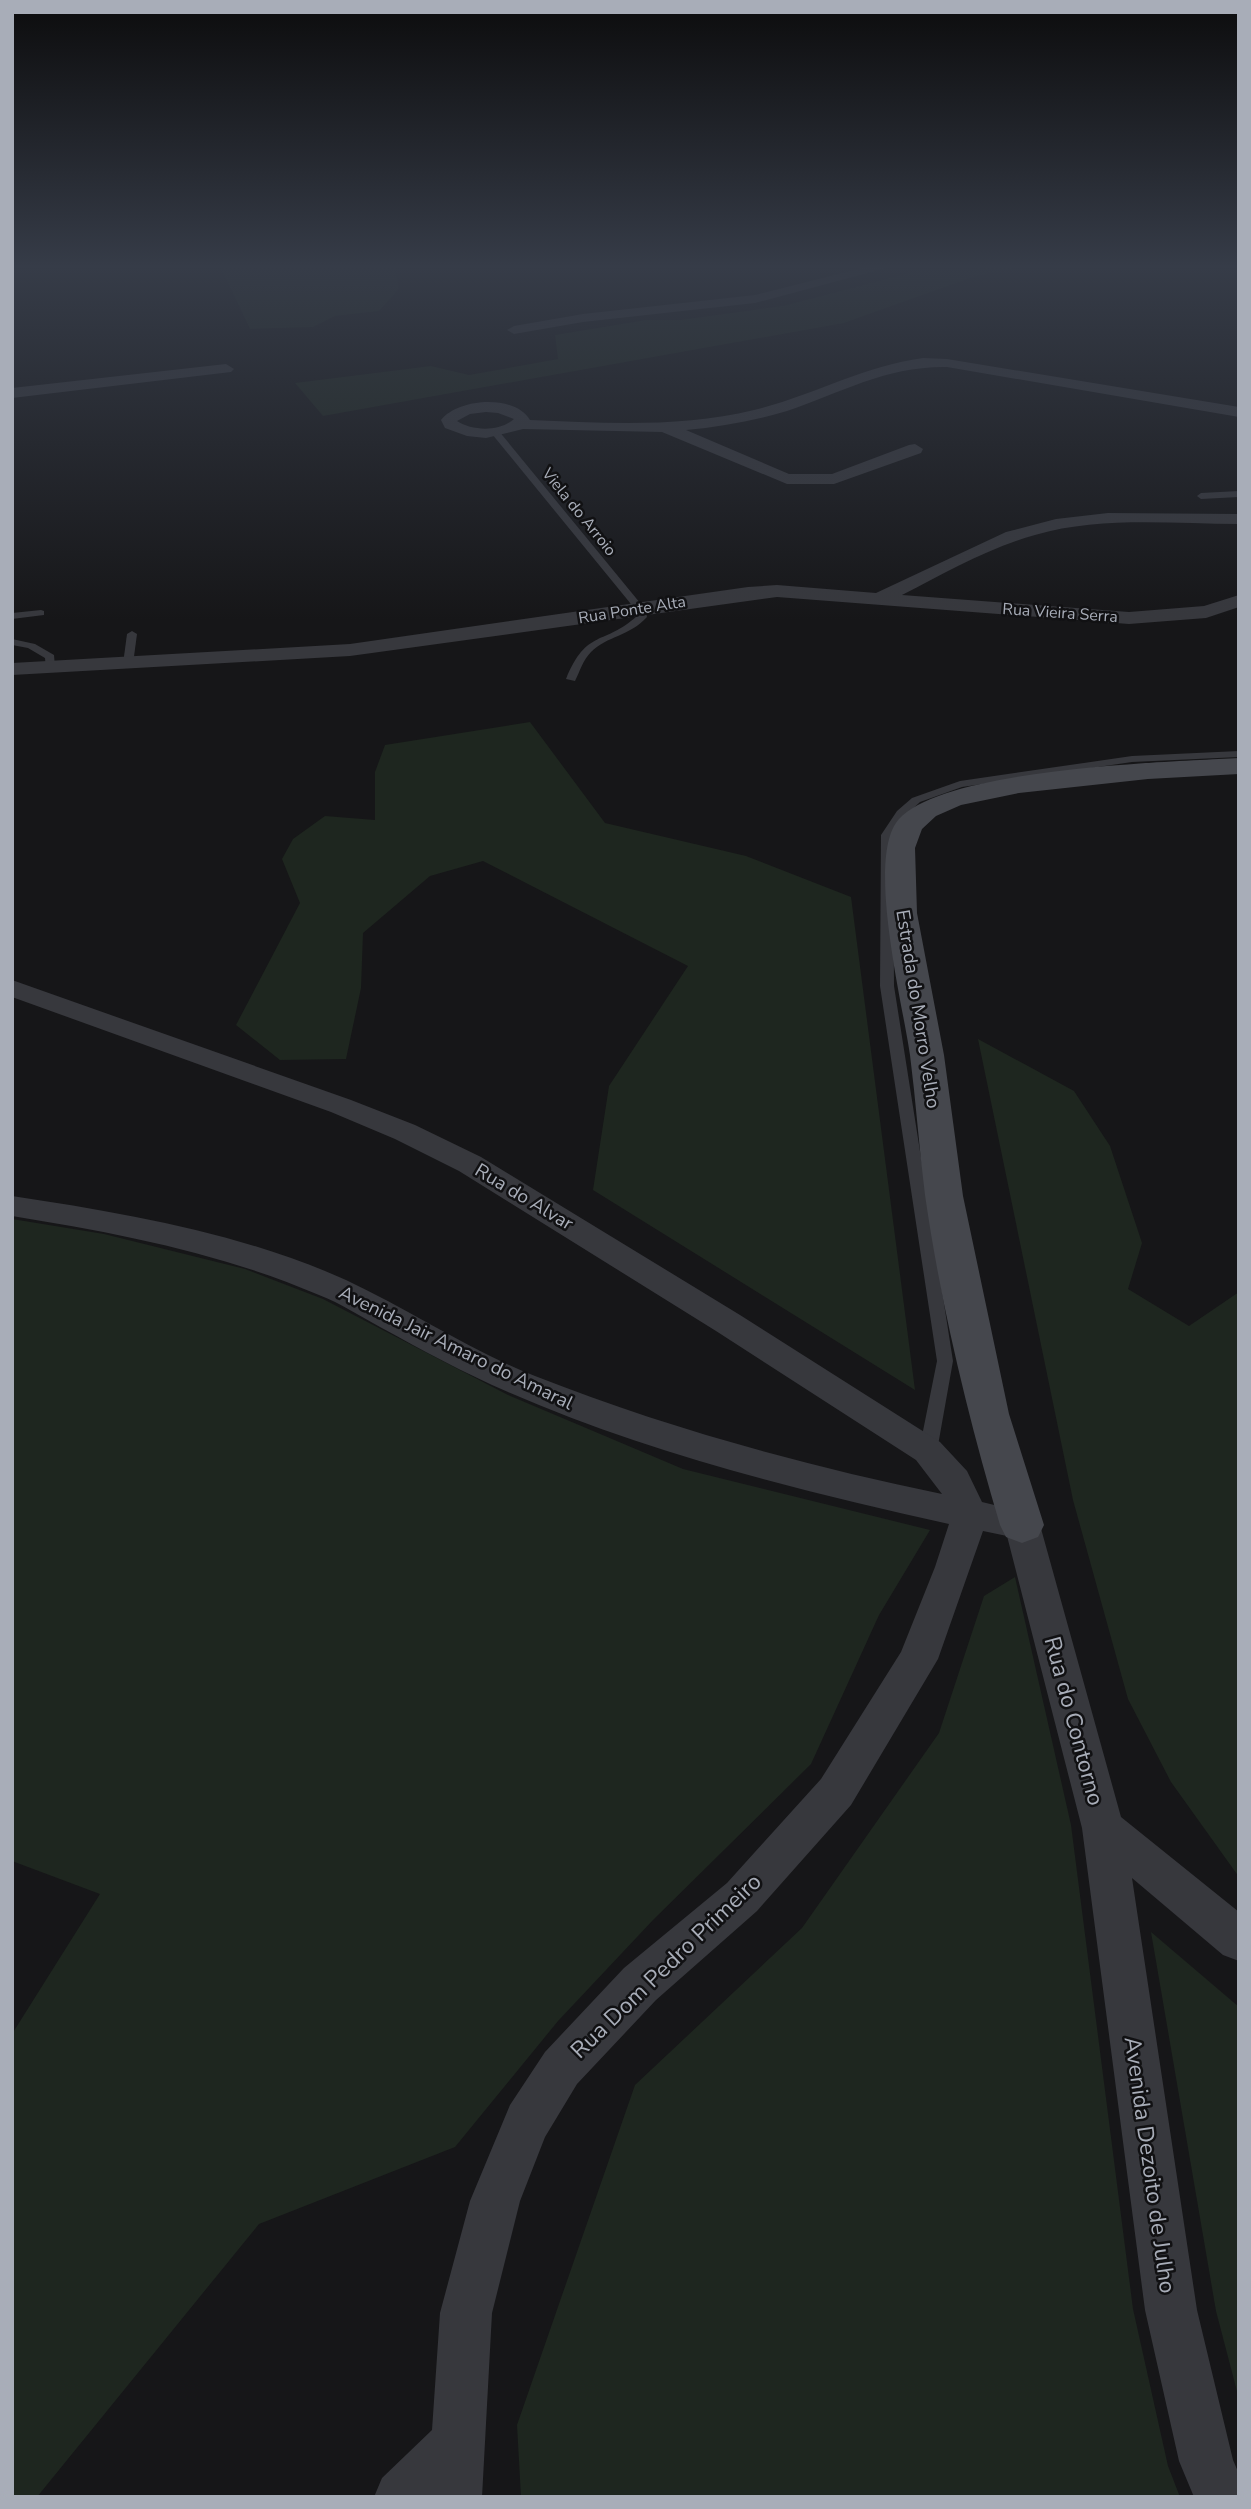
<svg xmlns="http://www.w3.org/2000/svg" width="1251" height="2509" viewBox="0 0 1251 2509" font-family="'Nunito Sans',sans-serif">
<rect width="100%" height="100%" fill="#161618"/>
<g fill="#1e261f">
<path d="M 221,268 L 397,268 L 395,270 L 399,289 L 379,311 L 335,316 L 313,327 L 250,329 Z"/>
<path d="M 1017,268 L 976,276 L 844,323 L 323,416 L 295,383 L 431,366 L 469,375 L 558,359 L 555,335 L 646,320 L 680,320 L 783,306 L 925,269 Z"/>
<path d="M 530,722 L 605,823 L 746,856 L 851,897 L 915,1390 L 593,1190 L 609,1086 L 688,966 L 483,861 L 430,876 L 363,933 L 361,988 L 346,1059 L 280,1060 L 236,1025 L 300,903 L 282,859 L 293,839 L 325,816 L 375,820 L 375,772 L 385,745 Z"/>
<path d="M 978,1039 L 1074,1091 L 1110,1146 L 1142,1243 L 1128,1289 L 1189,1326 L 1239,1292 L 1239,1877 L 1171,1782 L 1128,1699 L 1073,1500 Z"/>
<path d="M 12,1219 L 104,1234 L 245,1269 L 323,1299 L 508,1395 L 683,1469 L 930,1530 L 879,1615 L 811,1764 L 653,1920 L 558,2021 L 455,2147 L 259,2224 L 37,2497 L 12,2497 L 12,2034 L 100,1894 L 12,1861 Z"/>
<path d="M 1015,1577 L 1071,1825 L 1133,2309 L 1168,2466 L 1180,2497 L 521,2497 L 517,2425 L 635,2085 L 802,1928 L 939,1733 L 984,1596 Z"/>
<path d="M 1151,1932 L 1239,2007 L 1239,2399 L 1216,2311 Z"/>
</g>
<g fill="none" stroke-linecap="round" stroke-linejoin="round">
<g fill="#37383d" fill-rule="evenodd">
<path d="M 492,430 L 498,430 L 645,609 L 647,617 C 630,636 607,636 591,652 C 583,660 580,671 575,681 L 566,679 C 587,628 604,646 637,616 L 635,609 L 492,434 Z"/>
<path d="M 1239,491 L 1239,497 L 1201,499 L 1197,496 L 1201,493 Z"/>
<path d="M 41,610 L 44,611 L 44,615 L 12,619 L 12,613 Z"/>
<path d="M 132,631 L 137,634 L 133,664 L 128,667 L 123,664 L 127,634 Z"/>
<path d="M 12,639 L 35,644 L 54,655 L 55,667 L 46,669 L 45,658 L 28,648 L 12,645 Z"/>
<path d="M 1239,751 L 1239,757 L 1132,762 L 962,787 L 920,802 L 906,815 L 893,835 L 894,986 L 953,1361 L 937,1451 L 934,1456 L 922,1456 L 919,1451 L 937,1361 L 880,986 L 881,835 L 897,811 L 912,798 L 960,781 L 1132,756 Z"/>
</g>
<g fill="#37383d" fill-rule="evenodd">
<path d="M 862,268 L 886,268 L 755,303 L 583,322 L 514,334 L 507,330 L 514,326 L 583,314 L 755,295 Z"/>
<path d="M 923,358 L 947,359 L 1239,407 L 1239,417 L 947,367 C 886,366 843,392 787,411 C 754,421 720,427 686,430 L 789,474 L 832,474 L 909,445 L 915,444 L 923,449 L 921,453 L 834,484 L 787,484 L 662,432 L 523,429 L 486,438 L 467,436 L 445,428 L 441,420 C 458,398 515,394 530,420 C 604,423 681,428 754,410 C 812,396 863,366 923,358 ZM 486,412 L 498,413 L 514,419 C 500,432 472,431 457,421 L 470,414 Z"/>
<path d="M 226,364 L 234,369 L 231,372 L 12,398 L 12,388 Z"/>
<path d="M 1108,513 L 1239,514 L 1239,524 C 1172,524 1100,516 1035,535 C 988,548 945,573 902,595 L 1129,612 L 1204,606 L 1239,595 L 1239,607 L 1206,618 L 1129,624 L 777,597 L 350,656 L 12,675 L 12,663 L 350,644 L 748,587 L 777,585 L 876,593 L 1006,532 L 1056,519 Z"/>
<path d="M 12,980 L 351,1100 L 415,1125 L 481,1157 L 740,1315 L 940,1442 L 967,1471 L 982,1502 L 1035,1515 L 1040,1525 L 1121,1817 L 1239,1912 L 1239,1961 L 1223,1955 L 1132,1878 L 1197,2310 L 1233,2460 L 1239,2474 L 1239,2497 L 1194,2497 L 1179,2461 L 1145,2310 L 1082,1828 L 1007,1536 L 983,1531 L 938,1659 L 851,1805 L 757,1911 L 656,2000 L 577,2084 L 545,2137 L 520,2201 L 492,2313 L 482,2497 L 374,2497 L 382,2478 L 432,2430 L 440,2313 L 470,2201 L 510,2105 L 545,2052 L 624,1968 L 727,1883 L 821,1779 L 901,1652 L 935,1567 L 949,1524 C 800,1491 648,1453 508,1392 C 464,1373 422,1350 380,1327 C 360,1316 340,1303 319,1295 C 221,1253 117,1233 12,1216 L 12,1196 C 124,1213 242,1233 346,1280 C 410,1310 469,1350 535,1376 C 667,1428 803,1465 942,1494 L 916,1460 L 716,1331 L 459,1171 L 395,1139 L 331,1112 L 12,997 Z"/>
</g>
<path fill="#45474d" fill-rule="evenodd" d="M 1239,758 L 1239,774 L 1148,779 L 1019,793 L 961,805 L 936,816 L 922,829 L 915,848 L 917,913 L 944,1055 L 963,1196 L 1009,1414 L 1044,1525 L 1038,1537 L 1022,1543 L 1006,1537 L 1000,1525 C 968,1417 941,1306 925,1195 C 919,1148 916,1102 910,1055 C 903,1005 865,856 899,819 C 946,768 1167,762 1239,758 Z"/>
</g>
<linearGradient id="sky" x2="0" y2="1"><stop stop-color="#0c0c0d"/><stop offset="0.43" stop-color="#363c48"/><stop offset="1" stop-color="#363c48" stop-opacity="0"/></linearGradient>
<rect width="1251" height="620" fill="url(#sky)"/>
<g text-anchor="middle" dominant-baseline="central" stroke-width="5" stroke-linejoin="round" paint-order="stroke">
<g font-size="16" fill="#a8adb8" stroke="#111113">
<text transform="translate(579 512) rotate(51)">Viela do Arroio</text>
<text transform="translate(632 610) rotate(-9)">Rua Ponte Alta</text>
<text transform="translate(1060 613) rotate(4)">Rua Vieira Serra</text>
</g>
<g font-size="19" fill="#a8adb8" stroke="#111113">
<text transform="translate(918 1009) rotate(81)">Estrada do Morro Velho</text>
<text transform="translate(524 1197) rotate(31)">Rua do Alvar</text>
<text transform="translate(456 1348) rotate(26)">Avenida Jair Amaro do Amaral</text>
</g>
<g font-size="23" fill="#a8adb8" stroke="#111113">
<text transform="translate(1074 1721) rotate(75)">Rua do Contorno</text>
<text transform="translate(666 1966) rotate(-44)">Rua Dom Pedro Primeiro</text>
<text transform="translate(1150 2165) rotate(82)">Avenida Dezoito de Julho</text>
</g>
</g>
<rect width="1251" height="2509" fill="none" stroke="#a8adb8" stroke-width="28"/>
</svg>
